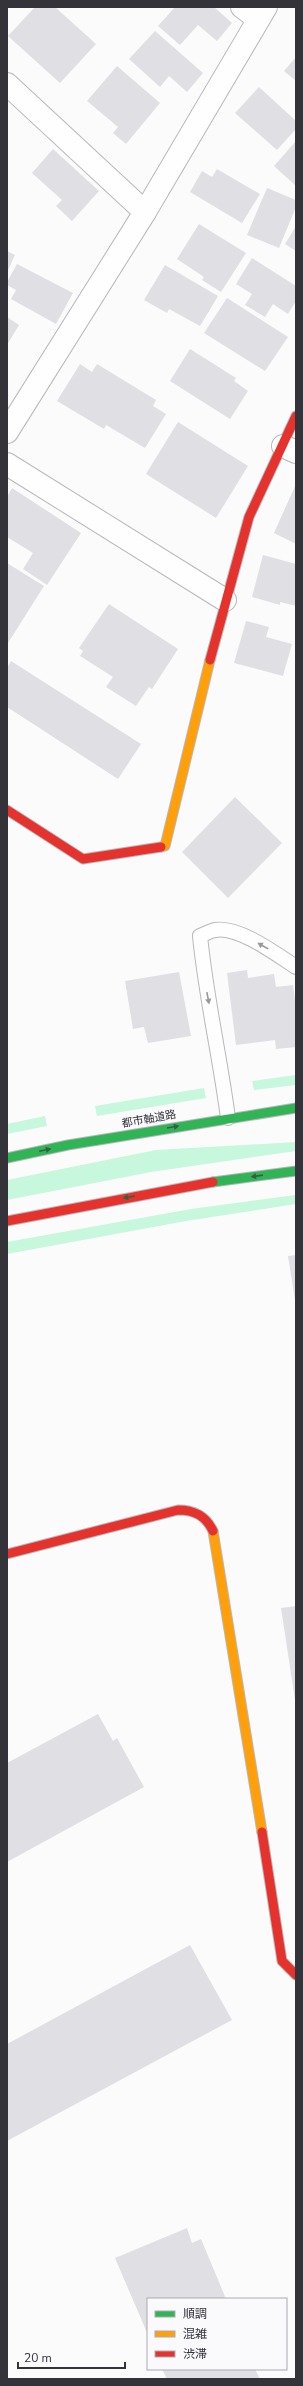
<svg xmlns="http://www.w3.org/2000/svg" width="303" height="2386" viewBox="0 0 303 2386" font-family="'Nunito Sans','Noto Sans JP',sans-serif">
<rect width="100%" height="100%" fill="#fbfbfc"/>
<g fill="#c7f7dc">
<path d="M 296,1075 L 296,1085 L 254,1090 L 252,1081 Z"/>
<path d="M 204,1088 L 206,1098 L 97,1116 L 95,1106 Z"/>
<path d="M 45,1116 L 47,1126 L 7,1134 L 7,1124 Z"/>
<path d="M 296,1142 L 296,1151 L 151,1172 L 7,1200 L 7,1180 L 156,1150 Z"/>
<path d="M 296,1195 L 296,1204 L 186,1221 L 7,1254 L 7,1242 L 191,1209 Z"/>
</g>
<g fill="#e0dfe3">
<path d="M 35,7 L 55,7 L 96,44 L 60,83 L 8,36 Z"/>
<path d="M 175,7 L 214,7 L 232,23 L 217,41 L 198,25 L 180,45 L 158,26 Z"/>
<path d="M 155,31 L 203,73 L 187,92 L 169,76 L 160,87 L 129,59 Z"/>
<path d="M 296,57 L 296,81 L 284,71 Z"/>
<path d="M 117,66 L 160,103 L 126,144 L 113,133 L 118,127 L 87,101 Z"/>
<path d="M 259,87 L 296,121 L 296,129 L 277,150 L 235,113 Z"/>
<path d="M 296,141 L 296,186 L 274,166 Z"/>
<path d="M 53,149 L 99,191 L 72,221 L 56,206 L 62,200 L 32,173 Z"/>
<path d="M 217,169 L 260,194 L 242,223 L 190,192 L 202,171 L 212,177 Z"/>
<path d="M 267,188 L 296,200 L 296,207 L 279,248 L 247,235 Z"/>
<path d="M 199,224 L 246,253 L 221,292 L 202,280 L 204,277 L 177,259 Z"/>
<path d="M 296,226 L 296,251 L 285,244 Z"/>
<path d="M 7,251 L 15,255 L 7,272 Z"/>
<path d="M 252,258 L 296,286 L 296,301 L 288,314 L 273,304 L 265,317 L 245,305 L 252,294 L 236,284 Z"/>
<path d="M 17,264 L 73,293 L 56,324 L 11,299 L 16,290 L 7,285 L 7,282 Z"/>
<path d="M 165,265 L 218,296 L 200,326 L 169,309 L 167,313 L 144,300 Z"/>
<path d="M 227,298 L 288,337 L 265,371 L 204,333 Z"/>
<path d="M 7,317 L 19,325 L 7,345 Z"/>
<path d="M 190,349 L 236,378 L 234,381 L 248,391 L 230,419 L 170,381 Z"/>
<path d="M 80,364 L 92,372 L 97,364 L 156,400 L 153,406 L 166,414 L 145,448 L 106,425 L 104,429 L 57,401 Z"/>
<path d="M 178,422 L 248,466 L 216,518 L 146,474 Z"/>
<path d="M 296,484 L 296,544 L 274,533 Z"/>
<path d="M 12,488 L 81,533 L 47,585 L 23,569 L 33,553 L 7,537 L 7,497 Z"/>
<path d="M 263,555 L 296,564 L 296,606 L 280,602 L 280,605 L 252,597 Z"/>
<path d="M 7,563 L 44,586 L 8,643 L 7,642 Z"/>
<path d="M 109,604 L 178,649 L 152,689 L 149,687 L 136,706 L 106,687 L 113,677 L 80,656 L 83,651 L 79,648 Z"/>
<path d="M 246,621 L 269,627 L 266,637 L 292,644 L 283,676 L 234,663 Z"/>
<path d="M 11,661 L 141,744 L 118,779 L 7,707 L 7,668 Z"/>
<path d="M 235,797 L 282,843 L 228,898 L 182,852 Z"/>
<path d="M 247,970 L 248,978 L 274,974 L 276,987 L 293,985 L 296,1009 L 296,1047 L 276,1049 L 275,1040 L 236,1045 L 227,973 Z"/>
<path d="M 179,972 L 191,1036 L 148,1043 L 144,1027 L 133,1029 L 125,981 Z"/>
<path d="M 296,1255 L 296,1300 L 295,1300 L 288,1256 Z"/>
<path d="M 296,1606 L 296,1700 L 295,1700 L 281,1608 Z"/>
<path d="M 98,1714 L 113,1741 L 117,1738 L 144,1787 L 7,1862 L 7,1763 Z"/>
<path d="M 190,1945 L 232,2020 L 7,2141 L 7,2044 Z"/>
<path d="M 187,2228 L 192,2243 L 201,2239 L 226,2299 L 148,2299 L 148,2335 L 115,2258 Z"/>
<path d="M 162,2369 L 255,2369 L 260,2379 L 167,2379 Z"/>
</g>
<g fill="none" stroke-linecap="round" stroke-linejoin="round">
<g stroke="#b8b7bb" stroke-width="16">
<path id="lane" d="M 228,1118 C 220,1057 206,997 200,936 C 205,934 210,931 215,930 C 239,926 276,954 296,967"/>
</g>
<g stroke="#b8b7bb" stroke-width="24">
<g id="street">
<path d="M 242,7 L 258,19"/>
<path d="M 7,84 L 145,212"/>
<path d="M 7,432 L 145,212 L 266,7"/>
<path d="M 283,446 L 296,452"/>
<path d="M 7,464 L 225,600"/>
</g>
</g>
<g stroke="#b8b7bb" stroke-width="11">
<g id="fast">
<path d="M 7,1158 L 68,1145 L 296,1108"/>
<path d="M 213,1182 L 296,1171"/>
</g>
</g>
<g stroke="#b8b7bb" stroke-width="11">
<g id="slow">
<path d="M 161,847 L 165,846 L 210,660"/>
<path d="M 213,1531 L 262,1832"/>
</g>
</g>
<g stroke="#b8b7bb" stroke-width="11">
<g id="jam">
<path d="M 210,660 L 249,517 L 296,416"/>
<path d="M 7,810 L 83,859 L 161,847"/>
<path d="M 7,1221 L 213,1182"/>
<path d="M 7,1554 L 178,1510 C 195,1510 206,1516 213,1531"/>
<path d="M 262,1832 L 282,1961 L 296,1975"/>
</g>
</g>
<use href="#lane" stroke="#fefeff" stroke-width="14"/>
<use href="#street" stroke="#fefeff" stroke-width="22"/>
<use href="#fast" stroke="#30b455" stroke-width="9"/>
<use href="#slow" stroke="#ff9f0a" stroke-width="9"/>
<use href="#jam" stroke="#e5322d" stroke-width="9"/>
</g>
<defs><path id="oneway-solid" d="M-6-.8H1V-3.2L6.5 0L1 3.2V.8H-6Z"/></defs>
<g fill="#99989c">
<use href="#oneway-solid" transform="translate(263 946) rotate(-151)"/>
<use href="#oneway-solid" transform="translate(208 998) rotate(79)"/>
</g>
<g fill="#336043">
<use href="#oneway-solid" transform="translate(173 1127) rotate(-10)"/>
<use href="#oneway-solid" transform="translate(45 1150) rotate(-12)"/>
<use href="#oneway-solid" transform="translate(257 1176) rotate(172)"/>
<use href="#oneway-solid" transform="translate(129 1197) rotate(170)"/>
</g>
<g text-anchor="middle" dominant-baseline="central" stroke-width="3" stroke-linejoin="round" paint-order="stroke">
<g font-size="11" fill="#34333a" stroke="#fafafd">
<text transform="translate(149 1119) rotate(-10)">都市軸道路</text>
</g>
</g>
<rect width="303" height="2386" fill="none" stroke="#34333a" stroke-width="16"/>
<rect x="147" y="2298" width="140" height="72" fill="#fafafd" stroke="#abaaaf"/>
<rect x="155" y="2311" width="20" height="6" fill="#30b455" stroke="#abaaaf"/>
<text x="183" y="2318" font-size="12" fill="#34333a">順調</text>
<rect x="155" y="2331" width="20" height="6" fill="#ff9f0a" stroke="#abaaaf"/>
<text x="183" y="2338" font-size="12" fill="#34333a">混雑</text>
<rect x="155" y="2351" width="20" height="6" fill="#e5322d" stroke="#abaaaf"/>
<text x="183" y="2358" font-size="12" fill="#34333a">渋滞</text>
<path d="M18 2362v6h107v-6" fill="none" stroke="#34333a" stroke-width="2"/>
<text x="24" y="2362" font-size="12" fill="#34333a" stroke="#fafafd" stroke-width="3" paint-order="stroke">20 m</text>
</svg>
